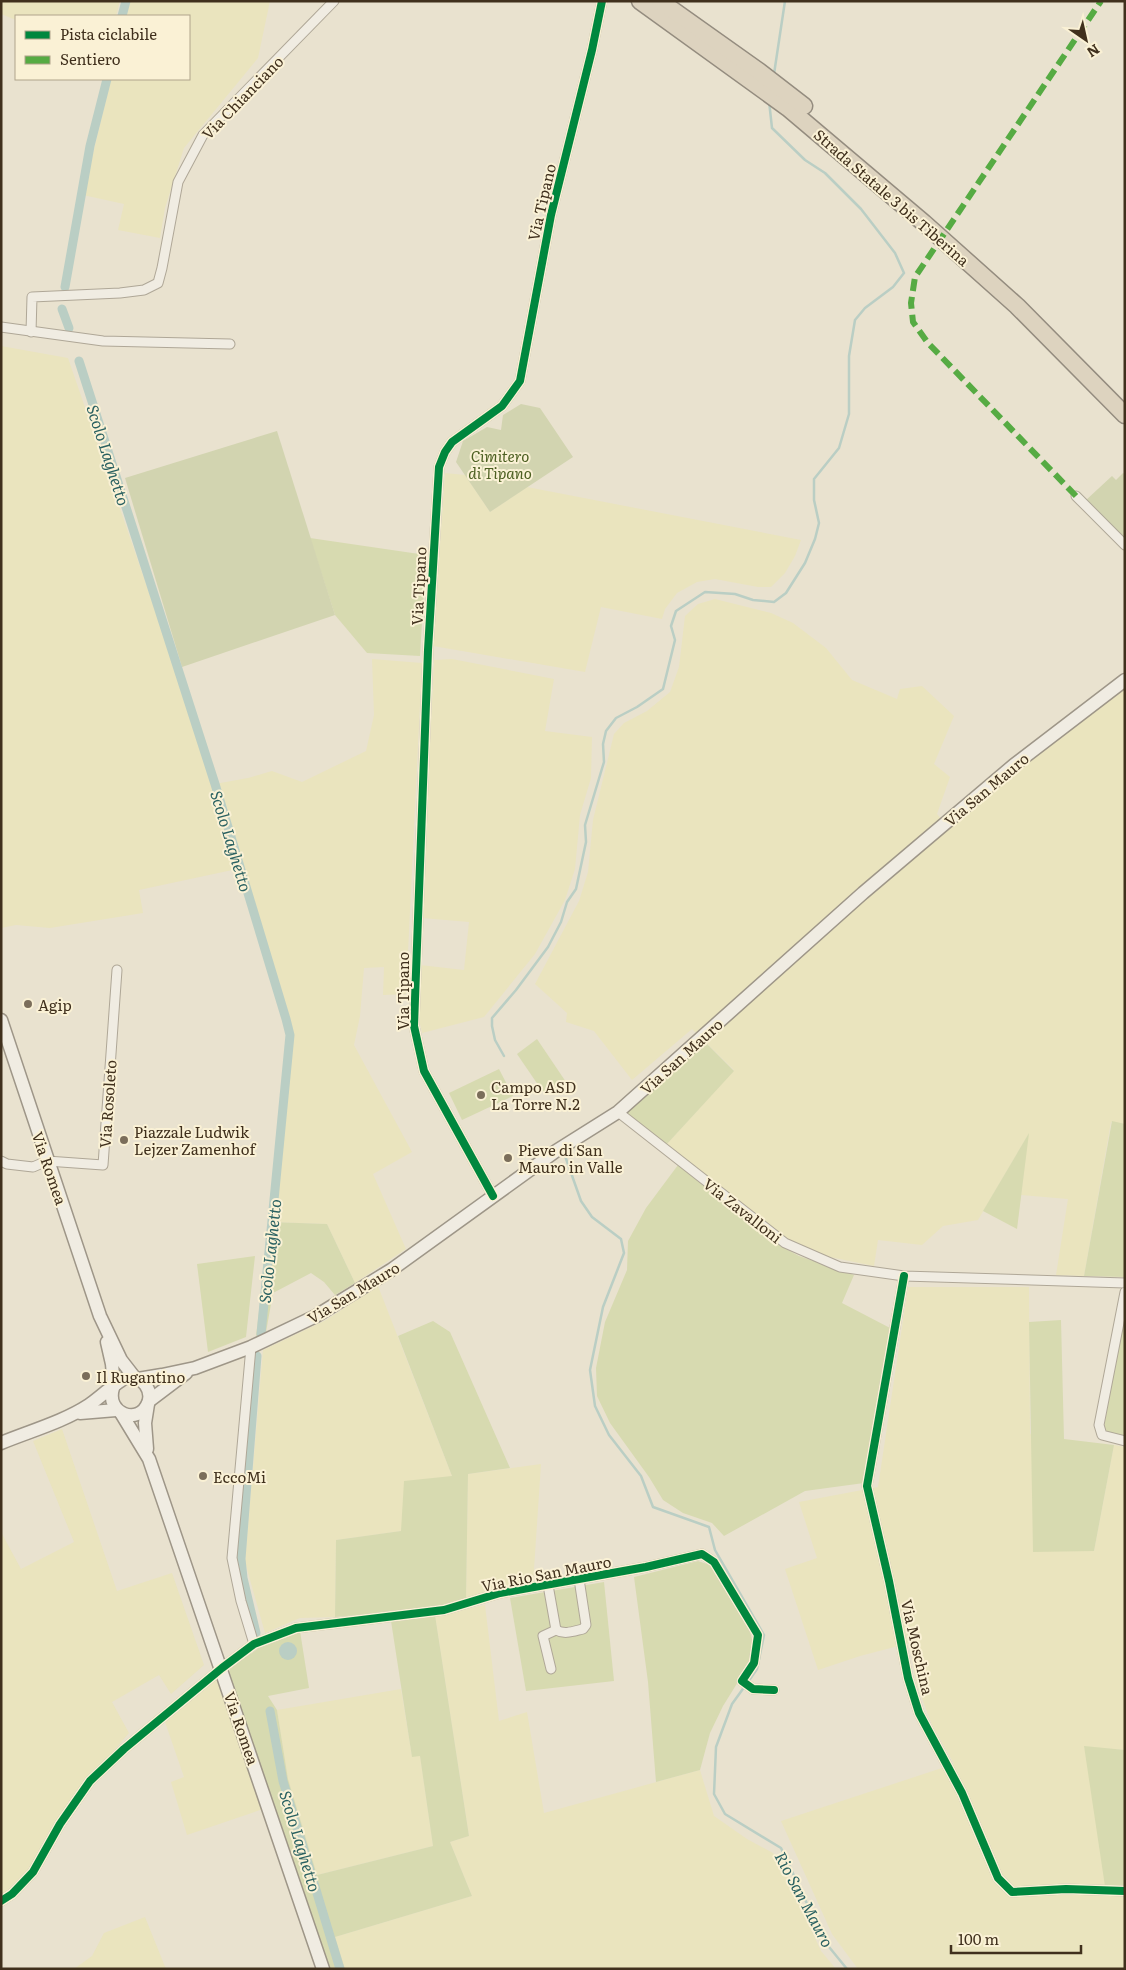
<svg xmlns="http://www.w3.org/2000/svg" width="1126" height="1970" viewBox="0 0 1126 1970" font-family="Literata,serif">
<rect width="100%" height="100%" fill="#e9e2cf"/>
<g fill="#eae4be">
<path d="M 1,1 L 120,1 L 116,16 L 16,16 L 16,20 L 1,14 Z"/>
<path d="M 128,1 L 270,1 L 258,58 L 184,148 L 165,208 L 160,238 L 118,230 L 124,204 L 83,195 L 111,79 L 189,79 L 189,16 L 125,16 Z"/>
<path d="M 1,346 L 68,358 L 215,784 L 248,778 L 272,771 L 302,782 L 366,751 L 374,715 L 372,659 L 422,663 L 406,994 L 383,995 L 384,967 L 364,968 L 360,1016 L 354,1045 L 412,1152 L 373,1174 L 406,1249 L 355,1283 L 327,1224 L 270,1222 L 291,1025 L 237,869 L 139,890 L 143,913 L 50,928 L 16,925 L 1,928 Z"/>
<path d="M 445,473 L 465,475 L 490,512 L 527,487 L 801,540 L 795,556 L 785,573 L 771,587 L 758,587 L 715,579 L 697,582 L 677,593 L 665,609 L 662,619 L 601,607 L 585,672 L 433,646 Z"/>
<path d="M 715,599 L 771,613 L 793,623 L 826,648 L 852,680 L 897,699 L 900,689 L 922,686 L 954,716 L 934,764 L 950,777 L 937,814 L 948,827 L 1016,769 L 1125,688 L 1125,1124 L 1111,1122 L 1084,1276 L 1056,1275 L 1068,1199 L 1021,1195 L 1028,1135 L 978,1220 L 943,1226 L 922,1245 L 878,1240 L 874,1266 L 825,1256 L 784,1238 L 666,1145 L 734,1070 L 692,1029 L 632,1080 L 594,1031 L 566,1022 L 567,1013 L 535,984 L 579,901 L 588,872 L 593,820 L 614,734 L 624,723 L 647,711 L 670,692 L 679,667 L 685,616 L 698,604 Z"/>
<path d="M 452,659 L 554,679 L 545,731 L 592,737 L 591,778 L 580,815 L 575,869 L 565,900 L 535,954 L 484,1017 L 422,1033 L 418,1015 L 420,965 L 464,970 L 469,922 L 422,918 L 434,660 Z"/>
<path d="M 378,1286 L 452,1476 L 402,1531 L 336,1540 L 335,1617 L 300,1618 L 265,1633 L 245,1562 L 263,1350 L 326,1320 Z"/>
<path d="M 908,1287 L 1029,1287 L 1030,1433 L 1094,1551 L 1114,1445 L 1125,1447 L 1125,1750 L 1084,1747 L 1125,1894 L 1125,1969 L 858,1969 L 832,1934 L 781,1821 L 954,1764 L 932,1725 L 916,1683 L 910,1643 L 860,1656 L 818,1670 L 785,1569 L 817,1558 L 799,1502 L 878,1487 Z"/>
<path d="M 62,1429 L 117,1591 L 172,1573 L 204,1665 L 171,1694 L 159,1675 L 112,1702 L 129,1733 L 69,1803 L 33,1863 L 13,1889 L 1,1895 L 1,1532 L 21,1569 L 74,1542 L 33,1441 Z"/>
<path d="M 541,1464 L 533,1584 L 466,1600 L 468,1474 Z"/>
<path d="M 485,1605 L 499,1721 L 527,1712 L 544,1813 L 700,1770 L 714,1816 L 747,1839 L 773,1853 L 784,1866 L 799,1903 L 821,1951 L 836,1969 L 345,1969 L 335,1937 L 472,1896 L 450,1842 L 469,1836 L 435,1615 Z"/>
<path d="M 218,1676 L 263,1809 L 187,1835 L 171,1782 L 184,1777 L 165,1722 Z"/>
<path d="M 401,1689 L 412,1756 L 420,1755 L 433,1846 L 317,1875 L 288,1779 L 277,1710 Z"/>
<path d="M 145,1917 L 166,1969 L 74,1969 L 92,1956 L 104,1933 Z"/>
</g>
<g fill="#d7dab0">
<path d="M 310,538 L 426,555 L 420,656 L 367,653 L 335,615 Z"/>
<path d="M 537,1039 L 566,1082 L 545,1095 L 517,1054 Z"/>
<path d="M 705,1042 L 734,1071 L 666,1145 L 624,1112 Z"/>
<path d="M 499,1069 L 513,1096 L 462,1120 L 449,1093 Z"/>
<path d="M 1112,1121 L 1125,1124 L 1125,1277 L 1084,1276 Z"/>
<path d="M 1029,1133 L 1017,1229 L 983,1211 Z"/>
<path d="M 678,1165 L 775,1243 L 799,1256 L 854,1275 L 842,1303 L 892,1329 L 864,1483 L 805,1491 L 724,1536 L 712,1523 L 683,1513 L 663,1500 L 649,1477 L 610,1423 L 597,1396 L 596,1368 L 605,1322 L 627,1270 L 628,1241 L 646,1208 Z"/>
<path d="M 270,1222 L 327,1224 L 355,1283 L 335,1295 L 324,1282 L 311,1273 L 273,1293 L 266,1332 L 256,1336 Z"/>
<path d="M 255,1256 L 246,1337 L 208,1352 L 197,1264 Z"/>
<path d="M 1125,1308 L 1125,1438 L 1103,1433 Z"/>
<path d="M 1061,1320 L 1064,1439 L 1114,1445 L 1094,1551 L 1033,1552 L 1029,1322 Z"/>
<path d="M 433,1321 L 450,1332 L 510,1468 L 468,1474 L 466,1600 L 438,1608 L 335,1617 L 336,1540 L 401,1531 L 404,1481 L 452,1476 L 398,1336 Z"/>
<path d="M 698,1561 L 710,1565 L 747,1622 L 752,1639 L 753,1652 L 746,1669 L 723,1706 L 710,1733 L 700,1770 L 656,1782 L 648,1682 L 634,1577 Z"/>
<path d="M 604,1582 L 614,1681 L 526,1691 L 510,1598 Z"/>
<path d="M 435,1615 L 469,1836 L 450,1842 L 472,1896 L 335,1937 L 345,1969 L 328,1969 L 229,1676 L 230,1667 C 239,1659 254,1654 260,1646 L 300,1631 L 309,1688 L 268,1696 L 277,1710 L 288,1779 L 317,1875 L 433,1846 L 420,1756 L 412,1757 L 391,1621 Z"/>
<path d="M 1084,1746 L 1125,1750 L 1125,1894 L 1106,1893 Z"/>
</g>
<g fill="#d2d4b0">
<path d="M 521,404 L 540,408 L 573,457 L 490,512 L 456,462 L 463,441 L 487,427 L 501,430 L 503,415 Z"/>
<path d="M 277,431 L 335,615 L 182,667 L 125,478 Z"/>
<path d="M 1123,473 L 1125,474 L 1125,542 L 1085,501 L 1112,476 L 1116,480 Z"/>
</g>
<circle fill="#bacec4" cx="288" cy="1651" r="9"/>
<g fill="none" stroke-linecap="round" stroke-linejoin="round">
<g stroke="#bacec4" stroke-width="2.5">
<path d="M 774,74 L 785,1"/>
<path d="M 504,1056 L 495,1040 L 492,1026 L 492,1018 L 516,990 L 548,947 L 561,922 L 567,902 L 576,889 L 586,842 L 585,825 L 604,762 L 603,744 L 606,731 L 616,718 L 637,707 L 663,689 L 675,640 L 671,626 L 676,611 L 705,592 L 735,594 L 753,600 L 774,602 L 786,593 L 805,563 L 815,539 L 819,523 L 814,500 L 814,479 L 839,448 L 849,414 L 849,356 L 855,320 L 865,308 L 893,287 L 904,273 L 895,253 L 861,209 L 825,173 L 805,160 L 772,128 L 769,101"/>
<path d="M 564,1153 L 581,1201 L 592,1217 L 621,1239 L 624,1253 L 603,1307 L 590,1370 L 595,1406 L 609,1435 L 641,1476 L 653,1507 L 709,1527 L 715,1550 L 764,1635 L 757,1669 L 748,1682"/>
<path d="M 745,1686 L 732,1704 L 716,1747 L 714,1794 L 725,1814 L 781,1848 L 825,1942 L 847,1969"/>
</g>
<g stroke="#bacec4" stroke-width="9">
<path d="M 122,16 L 126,1"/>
<path d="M 65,287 L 90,146 L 107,79"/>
<path d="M 62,309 L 69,328"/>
<path d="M 79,361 L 215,784 L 286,1019 L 290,1035 L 261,1334"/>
<path d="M 256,1633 L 243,1578 L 241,1559 L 257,1356"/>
<path d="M 270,1711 L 283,1781 L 340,1969"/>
</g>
<g stroke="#afa797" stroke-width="11">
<g id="street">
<path d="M 1,327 L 103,341 L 230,344"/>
<path d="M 31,332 L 32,297 L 120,293 L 144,290 L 158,283 L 162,268 L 178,182 L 203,135 L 334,1"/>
<path d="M 1076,496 L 1125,545"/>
<path d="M 618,1112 L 785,1243 L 840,1267 L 904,1276 L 1125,1283"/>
<path d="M 1,1161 L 7,1164 L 33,1167 L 47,1161 L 103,1165 L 117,970"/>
<path d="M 493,1196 L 424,1071 L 414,1026 L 428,650 L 439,467 L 445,452 L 452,442 L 502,406 L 520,381 L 551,215 L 592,50 L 602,1"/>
<path d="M 904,1276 L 867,1486 L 889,1581 L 908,1678 L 919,1713 L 962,1793 L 998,1878 L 1012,1892 L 1066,1889 L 1125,1891"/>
<path d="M 1125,1292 L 1099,1425 L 1102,1435 L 1125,1441"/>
<path d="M 251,1347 L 232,1558 L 241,1601 L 254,1644"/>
<path d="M 548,1585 L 556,1630 L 543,1636 L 551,1669"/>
<path d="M 556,1630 C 565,1635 574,1631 583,1629 L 586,1625 L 579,1579"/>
<path d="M 1,1901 L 12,1894 L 33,1872 L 60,1824 L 90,1781 L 124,1749 L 222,1668 L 254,1644 L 296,1628 L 444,1610 L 500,1593 L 646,1567 L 702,1554 L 714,1562 L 758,1635 L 754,1663 L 742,1681 L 753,1689 L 774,1690"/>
</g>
</g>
<g stroke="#9e9688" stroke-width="15">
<g id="secondary">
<path d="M 1,1020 L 100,1316 L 121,1360 L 135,1378"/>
<path d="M 107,1342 L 112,1364 L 114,1386"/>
<path d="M 138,1379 L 162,1375 L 195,1368 L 251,1347 L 316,1316 L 391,1270 L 556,1151 L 618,1112 L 863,893 L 1014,765 L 1125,680"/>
<path d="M 149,1401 L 186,1373"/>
<path d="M 80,1413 L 116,1410"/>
<path d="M 121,1413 L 149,1459 L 323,1969"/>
<path d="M 1,1443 C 30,1431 63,1422 89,1405 C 98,1399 122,1377 129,1377 C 143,1376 153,1391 148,1403 C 139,1426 105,1414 113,1388"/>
<path d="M 147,1449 L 145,1423 L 148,1404"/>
</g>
</g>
<g stroke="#948c7f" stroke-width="19">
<g id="highway">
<path d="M 640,1 L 788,108 L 924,223 L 1017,306 L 1125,415"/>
<path d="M 660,1 L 760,72 L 804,106"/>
</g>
</g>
<use href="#street" stroke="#f0ece2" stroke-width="9"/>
<use href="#secondary" stroke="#f0ece2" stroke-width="12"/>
<use href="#highway" stroke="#ddd3bf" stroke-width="16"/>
<path stroke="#56ab43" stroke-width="6" stroke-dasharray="12 6" stroke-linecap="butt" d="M 1076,496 L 928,343 L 913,322 L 911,303 L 915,277 L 1101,1"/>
<g stroke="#faf1d5" stroke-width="11">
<g id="cycleway">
<path d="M 493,1196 L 424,1071 L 414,1026 L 428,650 L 439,467 L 445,452 L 452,442 L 502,406 L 520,381 L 551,215 L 592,50 L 602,1"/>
<path d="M 904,1276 L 867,1486 L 889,1581 L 908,1678 L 919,1713 L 962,1793 L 998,1878 L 1012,1892 L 1066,1889 L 1125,1891"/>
<path d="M 1,1901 L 12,1894 L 33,1872 L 60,1824 L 90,1781 L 124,1749 L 222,1668 L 254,1644 L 296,1628 L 444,1610 L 500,1593 L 646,1567 L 702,1554 L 714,1562 L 758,1635 L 754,1663 L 742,1681 L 753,1689 L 774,1690"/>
</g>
</g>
<use href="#cycleway" stroke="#00873e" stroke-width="8"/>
</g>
<g fill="#7b6e5b" stroke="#faf1d5" stroke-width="2">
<circle cx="28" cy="1004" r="5"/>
<circle cx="481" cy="1095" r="5"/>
<circle cx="124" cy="1140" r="5"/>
<circle cx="508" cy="1158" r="5"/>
<circle cx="86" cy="1376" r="5"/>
<circle cx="203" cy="1476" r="5"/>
</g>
<g text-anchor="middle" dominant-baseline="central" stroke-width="4" stroke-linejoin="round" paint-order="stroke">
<g font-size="15" fill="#40301d" stroke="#faf1d5">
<text transform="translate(242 97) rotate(-46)">Via Chianciano</text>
<text transform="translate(892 197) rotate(41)">Strada Statale 3 bis Tiberina</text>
<text transform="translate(541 202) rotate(-77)">Via Tipano</text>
<text transform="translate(418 586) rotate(-87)">Via Tipano</text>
<text transform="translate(986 789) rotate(-40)">Via San Mauro</text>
<text transform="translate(402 991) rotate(-90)">Via Tipano</text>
<text transform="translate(681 1056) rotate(-42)">Via San Mauro</text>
<text transform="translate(107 1104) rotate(-86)">Via Rosoleto</text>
<text transform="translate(50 1168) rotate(71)">Via Romea</text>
<text transform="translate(743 1210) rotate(38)">Via Zavalloni</text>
<text transform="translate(353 1292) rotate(-31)">Via San Mauro</text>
<text transform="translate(546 1573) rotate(-11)">Via Rio San Mauro</text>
<text transform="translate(918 1647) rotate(77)">Via Moschina</text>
<text transform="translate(242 1728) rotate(71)">Via Romea</text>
</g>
<g font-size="15" font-style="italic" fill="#4c5f21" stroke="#faf1d5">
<text x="500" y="455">Cimitero<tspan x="500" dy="17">di Tipano</tspan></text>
</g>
<g font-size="15" fill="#40301d" stroke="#faf1d5" text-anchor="start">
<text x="38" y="1004">Agip</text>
<text x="491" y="1086">Campo ASD<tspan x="491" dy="17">La Torre N.2</tspan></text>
<text x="134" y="1131">Piazzale Ludwik<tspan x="134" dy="17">Lejzer Zamenhof</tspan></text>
<text x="518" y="1149">Pieve di San<tspan x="518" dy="17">Mauro in Valle</tspan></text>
<text x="96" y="1376">Il Rugantino</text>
<text x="213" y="1476">EccoMi</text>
</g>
<g font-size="16" font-style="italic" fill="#2a6161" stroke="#faf1d5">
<text transform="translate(109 455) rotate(72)">Scolo Laghetto</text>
<text transform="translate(232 841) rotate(73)">Scolo Laghetto</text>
<text transform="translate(269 1251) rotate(-84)">Scolo Laghetto</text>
<text transform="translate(301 1841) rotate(73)">Scolo Laghetto</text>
<text transform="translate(805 1899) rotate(62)">Rio San Mauro</text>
</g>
</g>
<rect width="1126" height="1970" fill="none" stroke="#40301d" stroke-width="5"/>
<rect x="15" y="15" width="175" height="65" fill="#faf1d5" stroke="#b0a48b"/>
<rect x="25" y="31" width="25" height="8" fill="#00873e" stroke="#b0a48b"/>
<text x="60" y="40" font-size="15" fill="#40301d">Pista ciclabile</text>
<rect x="25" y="56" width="25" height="8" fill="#56ab43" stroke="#b0a48b"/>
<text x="60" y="65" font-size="15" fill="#40301d">Sentiero</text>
<g transform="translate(1086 40) rotate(146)" stroke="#faf1d5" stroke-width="4" paint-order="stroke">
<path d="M0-4L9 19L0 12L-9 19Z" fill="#40301d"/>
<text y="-8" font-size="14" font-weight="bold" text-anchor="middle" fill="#40301d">N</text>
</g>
<path d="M951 1945v8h130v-8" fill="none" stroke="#40301d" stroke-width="2.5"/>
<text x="958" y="1945" font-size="15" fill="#40301d" stroke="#faf1d5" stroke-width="4" paint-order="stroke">100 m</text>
</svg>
